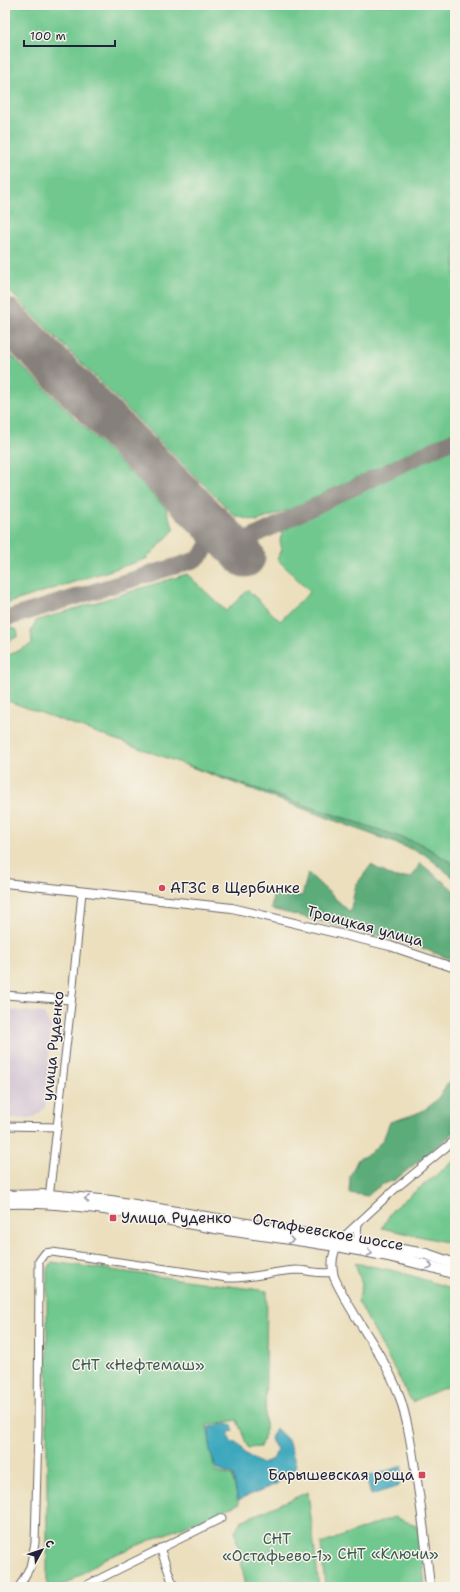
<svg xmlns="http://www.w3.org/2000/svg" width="460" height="1592" viewBox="0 0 460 1592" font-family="'Shantell Sans',sans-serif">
<rect width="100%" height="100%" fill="#f7f3e8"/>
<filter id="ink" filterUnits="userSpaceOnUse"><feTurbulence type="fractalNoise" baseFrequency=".025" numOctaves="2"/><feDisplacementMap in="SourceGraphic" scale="8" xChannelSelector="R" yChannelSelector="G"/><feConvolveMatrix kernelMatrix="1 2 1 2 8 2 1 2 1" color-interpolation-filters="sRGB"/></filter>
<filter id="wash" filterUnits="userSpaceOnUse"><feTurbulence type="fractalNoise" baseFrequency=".012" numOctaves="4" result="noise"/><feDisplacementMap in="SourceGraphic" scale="16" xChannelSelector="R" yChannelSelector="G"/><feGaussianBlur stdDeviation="0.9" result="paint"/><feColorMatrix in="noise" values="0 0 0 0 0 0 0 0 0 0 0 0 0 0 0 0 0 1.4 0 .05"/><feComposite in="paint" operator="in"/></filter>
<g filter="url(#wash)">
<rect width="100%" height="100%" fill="#ebdfbd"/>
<path fill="#cebed1" d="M 5,1010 L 43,1013 L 51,1026 L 45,1108 L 33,1118 L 5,1119 Z"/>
<g fill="#70c88e" stroke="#497564">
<path d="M 5,5 L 455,5 L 455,431 L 286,511 L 257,521 L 235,516 L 5,287 Z"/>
<path d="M 5,349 L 166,508 L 174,530 L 146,559 L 5,604 Z"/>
<path d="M 455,444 L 455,865 L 421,844 L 186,765 L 5,700 L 5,657 L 32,644 L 31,631 L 36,621 L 187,574 L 226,611 L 248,590 L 280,621 L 310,592 L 277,559 L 282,550 L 280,541 L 284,525 Z"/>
<path d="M 12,628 L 17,630 L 18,636 L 5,644 L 5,630 Z"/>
<path d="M 455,1160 L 455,1244 L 382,1228 L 393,1209 Z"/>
<path d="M 52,1262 L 267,1291 L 265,1435 L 260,1447 L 248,1448 L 237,1420 L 207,1425 L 215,1472 L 232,1476 L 239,1504 L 104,1559 L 66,1584 L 47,1586 L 47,1270 Z"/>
<path d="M 355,1263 L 396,1271 L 455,1289 L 455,1383 L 412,1402 L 358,1301 L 362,1284 Z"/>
<path d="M 308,1492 L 319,1587 L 246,1587 L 235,1531 L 241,1521 Z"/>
<path d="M 394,1517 L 419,1526 L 425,1587 L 325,1587 L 321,1544 Z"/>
</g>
<g fill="#5cac79" stroke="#3f675a">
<path d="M 186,765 L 421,844 L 455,865 L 455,879 L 424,854 Z"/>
<path d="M 420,863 L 455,891 L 455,961 L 409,943 L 271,909 L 273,893 L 302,896 L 308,873 L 350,912 L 356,885 L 371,865 L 395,878 L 412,877 Z"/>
<path d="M 455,1080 L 455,1132 L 395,1180 L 381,1185 L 367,1196 L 349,1193 L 350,1176 L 358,1159 L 369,1154 L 383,1140 L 390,1122 C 421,1112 430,1113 448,1083 Z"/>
</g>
<g fill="#3da8bd" stroke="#30657c">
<path d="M 228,1423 L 232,1426 L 234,1431 L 229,1432 L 229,1437 L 231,1442 L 239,1444 L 244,1453 L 262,1464 L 274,1458 L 277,1449 L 270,1440 L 276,1428 L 288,1440 L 297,1468 L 276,1484 L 238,1500 L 233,1475 L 217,1470 L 210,1451 L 209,1427 Z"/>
<path d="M 403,1466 L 399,1486 L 371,1495 L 366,1477 Z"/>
</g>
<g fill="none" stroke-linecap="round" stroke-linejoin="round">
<g stroke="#86807c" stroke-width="16">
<path d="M 228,540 L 250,538 L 455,439"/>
<path d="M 5,619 L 195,560 C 211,549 213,535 205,517"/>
</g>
<path stroke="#86807c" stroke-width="41" d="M 5,318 L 245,557"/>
</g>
</g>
<g filter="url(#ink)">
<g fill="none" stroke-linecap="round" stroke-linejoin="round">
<g stroke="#686468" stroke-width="9">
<g id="minor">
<path d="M 5,995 L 71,1000"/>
<path d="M 5,1126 L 58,1127"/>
<path d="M 49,1198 L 73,986 L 82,892"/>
<path d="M 358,1223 L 357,1234 L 362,1243"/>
<path d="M 341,1239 L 395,1189 L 455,1140"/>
<path d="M 160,1548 L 174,1587"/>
<path d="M 19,1587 L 30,1567 L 35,1543 L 38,1431 L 39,1268 L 39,1261 L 45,1253 L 52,1252 L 227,1278 C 251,1279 273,1271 296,1270 C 308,1270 320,1275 333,1272"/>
<path d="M 83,1587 L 222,1518"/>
</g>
</g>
<g stroke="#686468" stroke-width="10">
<g id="tertiary">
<path d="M 5,883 L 232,908 L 390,946 L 455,968"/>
<path d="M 340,1241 C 332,1252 331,1265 334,1277 C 352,1317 382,1351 398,1392 C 407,1417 411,1443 415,1469 C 422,1508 426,1547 430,1587"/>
</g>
</g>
<g stroke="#686468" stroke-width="12">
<g id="secondary">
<path d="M 5,1196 L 49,1195 L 111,1201 L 384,1247 L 426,1254 L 455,1264"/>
<path d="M 5,1203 C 77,1200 150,1217 221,1229 C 299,1241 380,1249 455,1274"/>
</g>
</g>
<use href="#minor" stroke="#fff" stroke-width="7"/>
<use href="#tertiary" stroke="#fff" stroke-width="8"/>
<use href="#secondary" stroke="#fff" stroke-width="10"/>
</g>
<defs><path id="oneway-chevron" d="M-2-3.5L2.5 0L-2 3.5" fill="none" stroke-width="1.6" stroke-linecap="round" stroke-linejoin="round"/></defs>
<g stroke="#9c9ca7">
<use href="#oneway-chevron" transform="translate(87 1199) rotate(-174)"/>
<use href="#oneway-chevron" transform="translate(291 1240) rotate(9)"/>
<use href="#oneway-chevron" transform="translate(370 1253) rotate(11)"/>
<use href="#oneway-chevron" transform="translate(430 1266) rotate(18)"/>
</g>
</g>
<g fill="#d1495b" stroke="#f7f3e8" stroke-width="1.5">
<circle cx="162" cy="888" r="4"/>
<rect x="109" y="1214" width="8" height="8" rx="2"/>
<rect x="418" y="1471" width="8" height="8" rx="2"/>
</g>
<g text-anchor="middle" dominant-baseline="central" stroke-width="3" stroke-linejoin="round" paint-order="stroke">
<g font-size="15" fill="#22223b" stroke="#f7f3e8" text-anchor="start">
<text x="170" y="888">АГЗС в Щербинке</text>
<text x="121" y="1218">Улица Руденко</text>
<text x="414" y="1475" text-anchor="end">Барышевская роща</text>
</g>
<g font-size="15" fill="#22223b" stroke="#f7f3e8">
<text transform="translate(365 926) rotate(15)">Троицкая улица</text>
<text transform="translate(53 1046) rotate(-84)">улица Руденко</text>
<text transform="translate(328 1232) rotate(10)">Остафьевское шоссе</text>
</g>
<g font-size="15" fill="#3d5c58" stroke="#f7f3e8">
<text x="138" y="1365">СНТ «Нефтемаш»</text>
<text x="277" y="1539">СНТ<tspan x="277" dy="17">«Остафьево-1»</tspan></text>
<text x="388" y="1554">СНТ «Ключи»</text>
</g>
</g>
<rect width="460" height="1592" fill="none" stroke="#f7f3e8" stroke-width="20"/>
<g transform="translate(42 1550) rotate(50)" stroke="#f7f3e8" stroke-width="3" paint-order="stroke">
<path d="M0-3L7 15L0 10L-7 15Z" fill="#22223b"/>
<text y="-6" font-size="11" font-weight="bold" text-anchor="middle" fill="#22223b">С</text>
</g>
<path d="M24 40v6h91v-6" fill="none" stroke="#22223b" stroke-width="2"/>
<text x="30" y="40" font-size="12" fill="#22223b" stroke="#f7f3e8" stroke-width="3" paint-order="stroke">100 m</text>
</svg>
